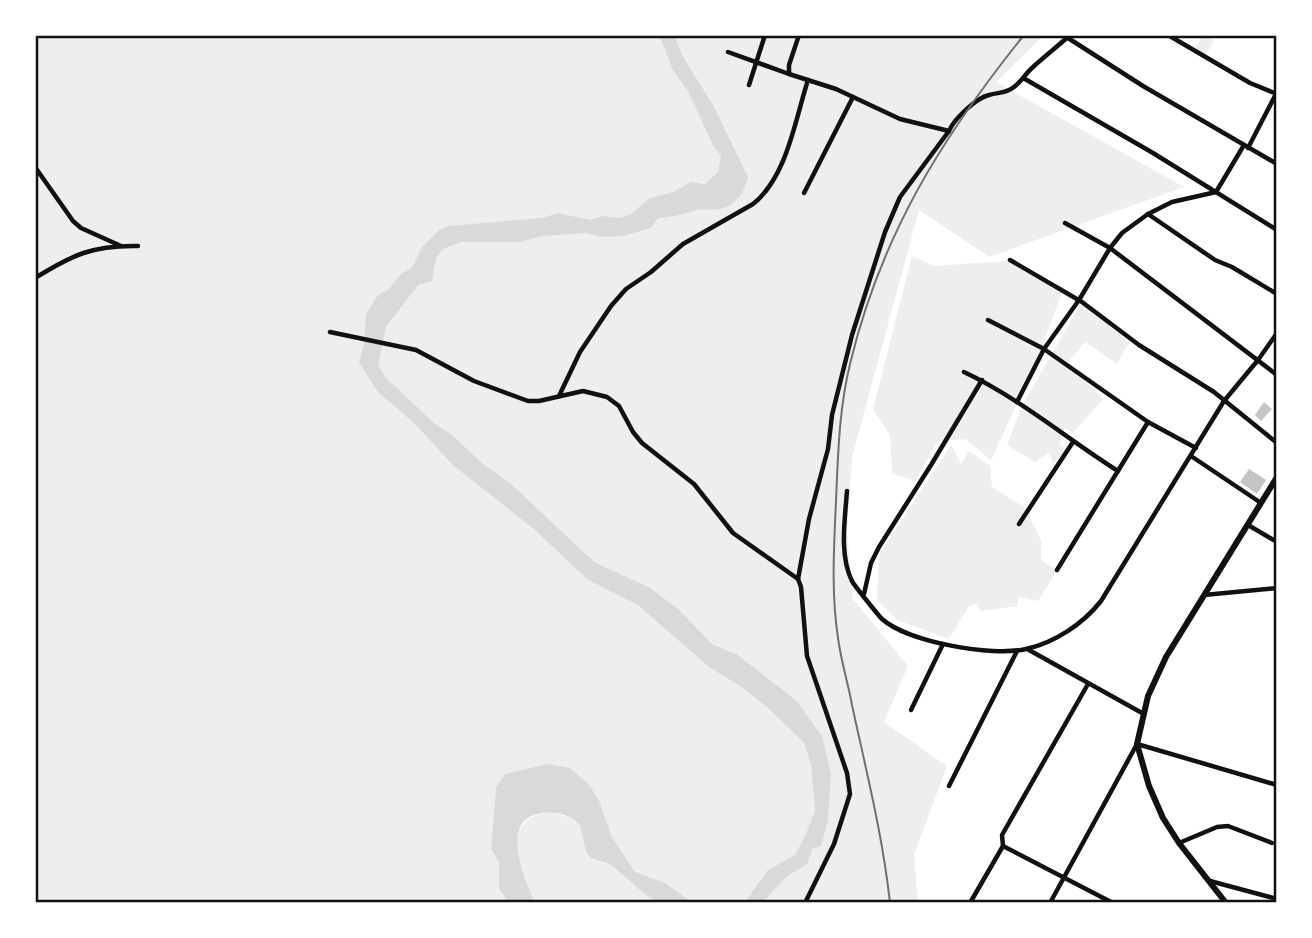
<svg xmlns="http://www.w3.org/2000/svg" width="1312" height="938" viewBox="0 0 1312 938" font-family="'DM Sans',sans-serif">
<rect width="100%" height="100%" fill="#fff"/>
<g fill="#eee" fill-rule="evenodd">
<path d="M 35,35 L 1044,35 L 996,82 L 1184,187 L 989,257 L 919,210 L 852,457 L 847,532 L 853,599 L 908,666 L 884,722 L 947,766 L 914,855 L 918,903 L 748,903 L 750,894 L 744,903 L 693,903 L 665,883 L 635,872 L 612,837 L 599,800 L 496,787 L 491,849 L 499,862 L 499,888 L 508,903 L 35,903 ZM 738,655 L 797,701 L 820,733 L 809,757 L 804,743 L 769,709 L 740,686 L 710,667 Z"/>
<path d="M 1203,35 L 1214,41 L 1205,56 L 1194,49 Z"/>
<path d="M 912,256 L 934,266 L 1006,261 L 1063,290 L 1034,367 L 991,460 L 965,439 L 938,441 L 915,481 L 892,473 L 890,435 L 873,409 Z"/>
<path d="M 1082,302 L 1129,343 L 1117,364 L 1085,342 L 1068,362 L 1103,399 L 1073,433 L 1065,428 L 1059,444 L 1067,450 L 1053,464 L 1049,453 L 1035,462 L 1007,445 L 1023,404 Z"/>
<path d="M 951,445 L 961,464 L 969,451 L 990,466 L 992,487 L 1024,507 L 1041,540 L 1041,560 L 1057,570 L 1038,601 L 1019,597 L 1017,606 L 981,611 L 976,603 L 969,606 L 949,639 L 897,620 L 877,600 L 879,555 Z"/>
<path d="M 547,811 L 574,819 L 583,832 L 587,853 L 593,860 L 610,865 L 660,903 L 535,903 C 522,870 496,824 547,811 Z"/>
</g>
<g fill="#d9d9d9">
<path d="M 659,35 L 674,35 L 683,57 L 713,105 L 748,177 C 745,192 736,205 720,209 C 712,211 704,208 697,210 C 683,214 673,217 658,218 L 651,228 L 623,236 L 603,237 L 585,233 L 542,236 L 520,242 L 461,242 L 443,249 L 436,258 L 432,281 L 418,285 L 386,327 L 378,365 L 386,378 L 434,423 L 452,435 L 482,463 L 510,483 L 594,562 L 650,588 L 678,609 L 713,645 L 738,655 L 797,701 L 822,736 L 831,774 L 828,821 L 821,846 L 813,848 L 807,864 L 786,877 L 762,903 L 744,903 L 768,870 L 795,855 L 806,834 L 815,811 L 811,764 L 804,743 L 769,709 L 740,686 L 709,667 L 638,605 L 587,579 L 535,530 L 453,465 L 414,423 L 377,391 L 359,362 L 364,345 L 366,314 L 378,295 L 388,290 L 401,274 L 412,268 L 422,247 L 438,231 L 449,226 L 543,218 L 558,213 L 590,220 L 602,216 L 620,218 L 631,214 L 650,198 L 673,192 L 691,182 L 705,184 L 718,172 L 721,156 L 713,145 L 689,93 L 673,70 Z"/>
<path d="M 548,764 L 570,768 L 589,785 L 599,800 L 612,837 L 635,872 L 665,883 L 693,903 C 684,903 671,905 661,903 C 648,900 623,873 610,865 C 602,860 592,862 587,853 C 582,842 585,827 573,819 C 564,813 547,811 537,814 C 499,824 526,881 535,903 L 508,903 L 499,888 L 499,862 L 491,849 L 496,787 L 505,774 Z"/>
</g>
<g fill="#c4c4c4">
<path d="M 1264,402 L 1272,409 L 1261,421 L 1255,415 Z"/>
<path d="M 1249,469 L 1266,480 L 1257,494 L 1240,482 Z"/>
</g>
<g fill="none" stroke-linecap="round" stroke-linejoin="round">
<g stroke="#111" stroke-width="4.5">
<path d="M 799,35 L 789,65 L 789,74 L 836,89 L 900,119 L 949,131"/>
<path d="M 1168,35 L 1250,83 L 1277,94"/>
<path d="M 1068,38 L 1143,86 L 1277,164"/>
<path d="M 728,52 L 789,74"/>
<path d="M 1025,79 L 1153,153 L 1277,230"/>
<path d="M 749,85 L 765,35"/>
<path d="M 1248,148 L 1277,92"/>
<path d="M 35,167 L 73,221 L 81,228 L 121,246"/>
<path d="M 804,193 L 853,97"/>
<path d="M 1148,214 L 1215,260 L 1232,267 L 1277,294"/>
<path d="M 1065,223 L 1110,248 L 1277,375"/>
<path d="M 1010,260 L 1082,302 L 1139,345 L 1214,392 L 1277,443"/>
<path d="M 35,278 C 72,255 93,245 138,246"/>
<path d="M 988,320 L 1044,349 L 1148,422 L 1196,448"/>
<path d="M 330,332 L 416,350 L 474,381 L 528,401 L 539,401 L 583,391 L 607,397 L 619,406 L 633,432 L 642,443 L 694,484 L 733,533 L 798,579"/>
<path d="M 964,372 C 1019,398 1066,438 1118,471"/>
<path d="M 559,396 L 580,352 L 611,306 L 626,289 L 651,272 L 683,244 L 753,204 C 787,177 795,120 808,80"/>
<path d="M 1017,402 L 1044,349 L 1079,300 L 1110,248 L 1122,233 L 1148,214 L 1172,202 L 1216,192 L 1244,145"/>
<path d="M 1191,456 L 1261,503"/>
<path d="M 847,491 C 845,519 839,555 852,581 C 853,584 879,616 882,619 C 908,642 992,657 1026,649 C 1054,643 1083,624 1101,601 L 1224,401 L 1258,360 L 1277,333"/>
<path d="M 1019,524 L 1073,442"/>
<path d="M 1248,525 L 1277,542"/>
<path d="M 1057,570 L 1148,422"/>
<path d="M 864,594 L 871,563 L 879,547 L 931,465 L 982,380"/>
<path d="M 1204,595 L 1277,588"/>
<path d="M 1029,650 L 1142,713"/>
<path d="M 911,710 L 943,644"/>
<path d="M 949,786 L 1017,651"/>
<path d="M 1179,843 L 1217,827 L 1228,826 L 1272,843"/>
<path d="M 1003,846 L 1113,903"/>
<path d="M 1210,881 L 1277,899"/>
<path d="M 805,903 L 834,844 L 850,794 L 847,773 L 807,656 L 801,587 L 798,579 L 809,519 L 828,449 L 832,415 L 852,335 L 885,232 L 900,197 L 949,131 C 954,119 976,98 989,95 C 999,92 1005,94 1014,87 C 1022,81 1025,74 1033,67 C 1045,56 1058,46 1070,35"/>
<path d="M 970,903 L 1003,846 L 1002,835 L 1088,684"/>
<path d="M 1050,903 L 1137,744 L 1277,785"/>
</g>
<path stroke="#111" stroke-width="6" d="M 1226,903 L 1179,843 L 1163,818 L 1149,786 L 1137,744 L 1148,696 L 1166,657 L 1277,477"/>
<path stroke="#707070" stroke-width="2" d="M 890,903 C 883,837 866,770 852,705 C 848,683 841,661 838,638 C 831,592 834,547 836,501 C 838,455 839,409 850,364 C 881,235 942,137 1024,35"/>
</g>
<rect width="1312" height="938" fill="none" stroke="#ffffff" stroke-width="74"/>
<rect x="37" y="37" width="1238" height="864" fill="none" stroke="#111" stroke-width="2.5"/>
</svg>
